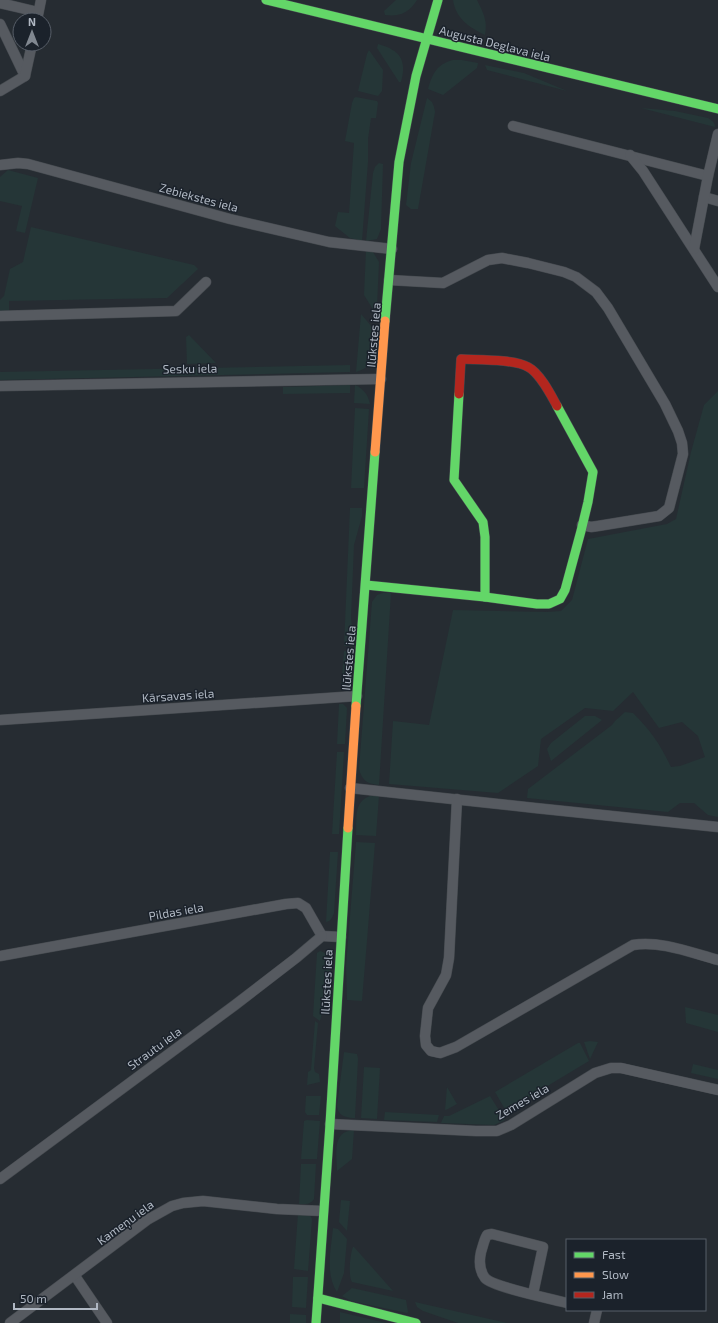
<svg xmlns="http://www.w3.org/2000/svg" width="718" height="1323" viewBox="0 0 718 1323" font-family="'Exo 2',sans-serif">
<rect width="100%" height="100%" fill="#262c32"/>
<g fill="#253637">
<path d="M 396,0 L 417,0 C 409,13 399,17 385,15 L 384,11 Z"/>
<path d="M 453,0 L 477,0 C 483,12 488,21 485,35 C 469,27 456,19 453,0 Z"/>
<path d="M 378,44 C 400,50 407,60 401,82 L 399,82 L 377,48 Z"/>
<path d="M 369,50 L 383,70 L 382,91 L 378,96 L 358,91 L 367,54 Z"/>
<path d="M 453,60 L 462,60 L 478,63 L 477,68 L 443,95 L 428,89 C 432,74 437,64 453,60 Z"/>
<path d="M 485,65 L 524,73 L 567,91 L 487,70 Z"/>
<path d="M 356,97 L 377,101 L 378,103 L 376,118 L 371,118 L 368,139 L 368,162 L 362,241 L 350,238 L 335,226 L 338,212 L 349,213 L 354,143 L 345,141 L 352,103 L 354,98 Z"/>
<path d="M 427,98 L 432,102 L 434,107 L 435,112 L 418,209 L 411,209 L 406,205 L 411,163 Z"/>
<path d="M 641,108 L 675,111 L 708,118 C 712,121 715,122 715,127 Z"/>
<path d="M 379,163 L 383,164 L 381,229 L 377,239 L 366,241 L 373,173 L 375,167 Z"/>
<path d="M 8,170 L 38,178 L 25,233 L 16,231 L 22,206 L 0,201 L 0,177 Z"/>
<path d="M 31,227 L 194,265 L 198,269 L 167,298 L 9,301 L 9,311 L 0,311 L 0,300 L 4,296 L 10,269 L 23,262 Z"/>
<path d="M 366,250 L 373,252 L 379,262 L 377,306 L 377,309 L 374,311 L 364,295 Z"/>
<path d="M 361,314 C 365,319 370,324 373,329 C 375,335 374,340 374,345 C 372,360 372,367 356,372 Z"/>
<path d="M 189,335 L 216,363 L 187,364 L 186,337 Z"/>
<path d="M 350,365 L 350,372 L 0,380 L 0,372 Z"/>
<path d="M 350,385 L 350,393 L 283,394 L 283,387 Z"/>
<path d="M 355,385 C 364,389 368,395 370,404 L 354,403 Z"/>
<path d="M 718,391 L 718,817 L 708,815 L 694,803 L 680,803 L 668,812 L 527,798 L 528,789 L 612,725 L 615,721 L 625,712 L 633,713 C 651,731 660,744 671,767 L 680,766 L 705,757 L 698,736 L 682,722 L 659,728 L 633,692 L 613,711 L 585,708 L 541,739 L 538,766 L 498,793 L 389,784 L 393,721 L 429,725 L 453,610 L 547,612 L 561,611 L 572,600 L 588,539 L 667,524 L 676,519 L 691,452 L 704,405 Z"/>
<path d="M 355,408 L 369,409 L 364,488 L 351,488 Z"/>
<path d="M 350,508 L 362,508 L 362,516 L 354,545 L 351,618 L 353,637 L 351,646 L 344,646 Z"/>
<path d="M 383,593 L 391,593 L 379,785 C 368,784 362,781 359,769 L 372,602 L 377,595 Z"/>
<path d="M 344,651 L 351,652 L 349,684 L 341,689 Z"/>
<path d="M 339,704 L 343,704 L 347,708 L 345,744 L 337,744 Z"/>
<path d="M 585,716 L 595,716 L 602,720 L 551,761 L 547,749 L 551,743 Z"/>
<path d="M 337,752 L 344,752 L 339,834 L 332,834 Z"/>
<path d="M 370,796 L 379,796 L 376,836 L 356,835 C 357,819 353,802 370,796 Z"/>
<path d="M 356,842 L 375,843 L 362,1001 L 347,1000 L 346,966 Z"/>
<path d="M 330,852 L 338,852 L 334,913 C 332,918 331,921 326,922 Z"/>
<path d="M 320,951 C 325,952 329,957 330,962 C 332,978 324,1004 320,1021 L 313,1016 L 317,953 Z"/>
<path d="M 685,1007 L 718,1015 L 718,1032 L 686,1023 Z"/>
<path d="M 315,1021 L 318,1023 L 314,1068 L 315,1072 L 319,1074 L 320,1082 L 307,1085 L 308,1072 L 311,1070 Z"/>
<path d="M 590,1041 L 598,1042 L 590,1059 L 584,1042 Z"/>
<path d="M 578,1043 L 580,1043 L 589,1061 L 506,1111 L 495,1092 Z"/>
<path d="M 344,1052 L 357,1054 L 358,1059 L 355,1118 C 346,1118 338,1116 337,1106 Z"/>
<path d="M 693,1064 L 718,1070 L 718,1079 L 691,1073 Z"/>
<path d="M 364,1067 L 380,1068 L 377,1119 L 361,1118 Z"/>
<path d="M 447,1087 L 457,1104 L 448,1109 L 445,1110 Z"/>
<path d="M 306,1096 L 321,1096 L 319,1115 L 307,1115 L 305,1112 Z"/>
<path d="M 490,1096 L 505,1120 L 494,1125 L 441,1123 L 444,1116 L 449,1116 Z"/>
<path d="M 385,1112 L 439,1115 L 437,1122 L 384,1120 Z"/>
<path d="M 307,1120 L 320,1121 L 317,1159 L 301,1159 L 304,1121 Z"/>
<path d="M 354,1130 L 352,1159 L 337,1171 C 337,1155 331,1131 354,1130 Z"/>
<path d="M 301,1164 L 316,1164 L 314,1199 C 310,1205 305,1204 299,1204 Z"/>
<path d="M 341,1200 L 350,1201 L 347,1231 L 339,1222 Z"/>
<path d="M 298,1213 L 310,1215 L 312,1219 L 308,1271 L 294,1269 Z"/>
<path d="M 333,1228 L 338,1229 L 347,1239 L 344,1273 L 337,1292 C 325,1274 331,1249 333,1228 Z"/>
<path d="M 353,1247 L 354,1247 L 393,1291 L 352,1282 C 348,1276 350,1254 353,1247 Z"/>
<path d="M 293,1277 L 308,1277 L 306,1308 L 292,1307 Z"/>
<path d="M 352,1288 L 406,1300 L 408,1312 L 407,1313 L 351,1301 L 342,1296 Z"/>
<path d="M 415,1302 L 507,1323 L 458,1323 L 423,1311 L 417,1307 Z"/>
<path d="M 340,1312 L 386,1323 L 340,1323 Z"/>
<path d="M 290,1314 L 306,1315 L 306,1323 L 290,1323 Z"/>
</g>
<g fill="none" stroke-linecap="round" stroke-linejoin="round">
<g stroke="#44494e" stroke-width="11">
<g id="street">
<path d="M 0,3 L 38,12"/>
<path d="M 37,20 L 41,0"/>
<path d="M 0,24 L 25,76"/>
<path d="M 0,91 L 25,76 L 32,44"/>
<path d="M 513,126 L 708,176"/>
<path d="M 630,155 L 643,171 L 718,287"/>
<path d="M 0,165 L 18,163 L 28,164 L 230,219 L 329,242 L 392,249"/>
<path d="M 704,197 L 718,201"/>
<path d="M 694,249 L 708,176 L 718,134"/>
<path d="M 389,280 L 443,283 L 488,260 L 502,258 L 528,263 L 564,272 L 576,277 L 596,292 L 608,308 L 665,404 L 678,431 L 682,443 L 683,454 L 669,508 L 659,516 L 598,526 L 591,527 L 582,525"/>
<path d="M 0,316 L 176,311 L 206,282"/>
<path d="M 0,386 L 381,379"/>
<path d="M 0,720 L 357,696"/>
<path d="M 350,788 L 535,808 L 718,827"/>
<path d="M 457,799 L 449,958 L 446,975 L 428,1008 L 425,1036 L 426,1045 L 431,1051 L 440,1053 L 456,1047 L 633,945 C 659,940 692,953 718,960"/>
<path d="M 322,936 L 341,937"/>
<path d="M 0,956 L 286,904 L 298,903 L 306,908 L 322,936"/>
<path d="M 330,1124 L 476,1131 L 497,1131 L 511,1125 L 595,1073 L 611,1068 L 621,1068 L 718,1090"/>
<path d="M 0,1179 L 235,1005 L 296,958 L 322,936"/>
<path d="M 75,1276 L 107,1323"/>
<path d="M 533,1294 L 543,1247 L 492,1234 L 487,1235 C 484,1240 483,1246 481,1252 C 479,1261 479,1270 485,1278 C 493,1287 552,1299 567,1303"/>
<path d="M 10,1323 L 147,1220 L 172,1206 L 183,1203 L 203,1201 L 277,1209 L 323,1211"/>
<path d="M 594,1323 L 597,1310"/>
</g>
</g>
<g stroke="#44494e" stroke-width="10">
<g id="fast">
<path d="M 266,0 L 718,109"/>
<path d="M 385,321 L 399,162 L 416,76 L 438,0"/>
<path d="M 459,394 L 454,480 L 483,522 L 485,537 L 485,597"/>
<path d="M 366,585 L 485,597 L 537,604 L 549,604 L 560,599 L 565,590 L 581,531 L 588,502 L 593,472 L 557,406"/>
<path d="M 356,706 L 375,452"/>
<path d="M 318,1298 L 416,1323"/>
<path d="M 316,1323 L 330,1124 L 348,828"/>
</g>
</g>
<g stroke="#44494e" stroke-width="10">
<g id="slow">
<path d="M 375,452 L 385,321"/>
<path d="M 348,828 L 356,706"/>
</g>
</g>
<g stroke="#44494e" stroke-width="10">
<path id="jam" d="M 459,394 L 461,359 C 478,360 514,359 528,367 C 540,373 551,395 557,406"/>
</g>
<use href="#street" stroke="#565a60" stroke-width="10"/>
<use href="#fast" stroke="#63d668" stroke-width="9"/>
<use href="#slow" stroke="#ff974d" stroke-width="9"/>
<use href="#jam" stroke="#b3261e" stroke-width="9"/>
</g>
<g text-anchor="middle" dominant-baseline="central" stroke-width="3" stroke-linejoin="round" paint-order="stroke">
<g font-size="12" fill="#b0b8c3" stroke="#1b222b">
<text transform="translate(495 43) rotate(14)">Augusta Deglava iela</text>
<text transform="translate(199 197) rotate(15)">Zebiekstes iela</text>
<text transform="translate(373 335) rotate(-85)">Ilūkstes iela</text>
<text transform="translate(190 368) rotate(-1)">Sesku iela</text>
<text transform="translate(348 658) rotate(-85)">Ilūkstes iela</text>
<text transform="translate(178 695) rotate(-4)">Kārsavas iela</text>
<text transform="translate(176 911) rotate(-10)">Pildas iela</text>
<text transform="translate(326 982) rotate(-87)">Ilūkstes iela</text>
<text transform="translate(154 1048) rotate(-36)">Strautu iela</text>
<text transform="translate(522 1101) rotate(-30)">Zemes iela</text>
<text transform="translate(125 1222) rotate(-36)">Kameņu iela</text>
</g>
</g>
<rect x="566" y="1239" width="140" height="72" fill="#1b222b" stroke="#575e68"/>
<rect x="574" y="1252" width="20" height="6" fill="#63d668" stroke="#575e68"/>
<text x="602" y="1259" font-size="12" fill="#b0b8c3">Fast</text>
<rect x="574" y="1272" width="20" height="6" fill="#ff974d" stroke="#575e68"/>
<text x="602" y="1279" font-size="12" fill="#b0b8c3">Slow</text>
<rect x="574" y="1292" width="20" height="6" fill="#b3261e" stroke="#575e68"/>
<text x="602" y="1299" font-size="12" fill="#b0b8c3">Jam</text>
<g transform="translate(32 32)"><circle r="19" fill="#1b222b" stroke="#575e68"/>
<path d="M0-3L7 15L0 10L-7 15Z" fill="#808790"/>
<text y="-6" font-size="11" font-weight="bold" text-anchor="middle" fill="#b0b8c3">N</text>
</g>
<path d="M14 1303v6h83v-6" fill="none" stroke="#b0b8c3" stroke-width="2"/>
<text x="20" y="1303" font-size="12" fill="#b0b8c3" stroke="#1b222b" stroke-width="3" paint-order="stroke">50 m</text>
</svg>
